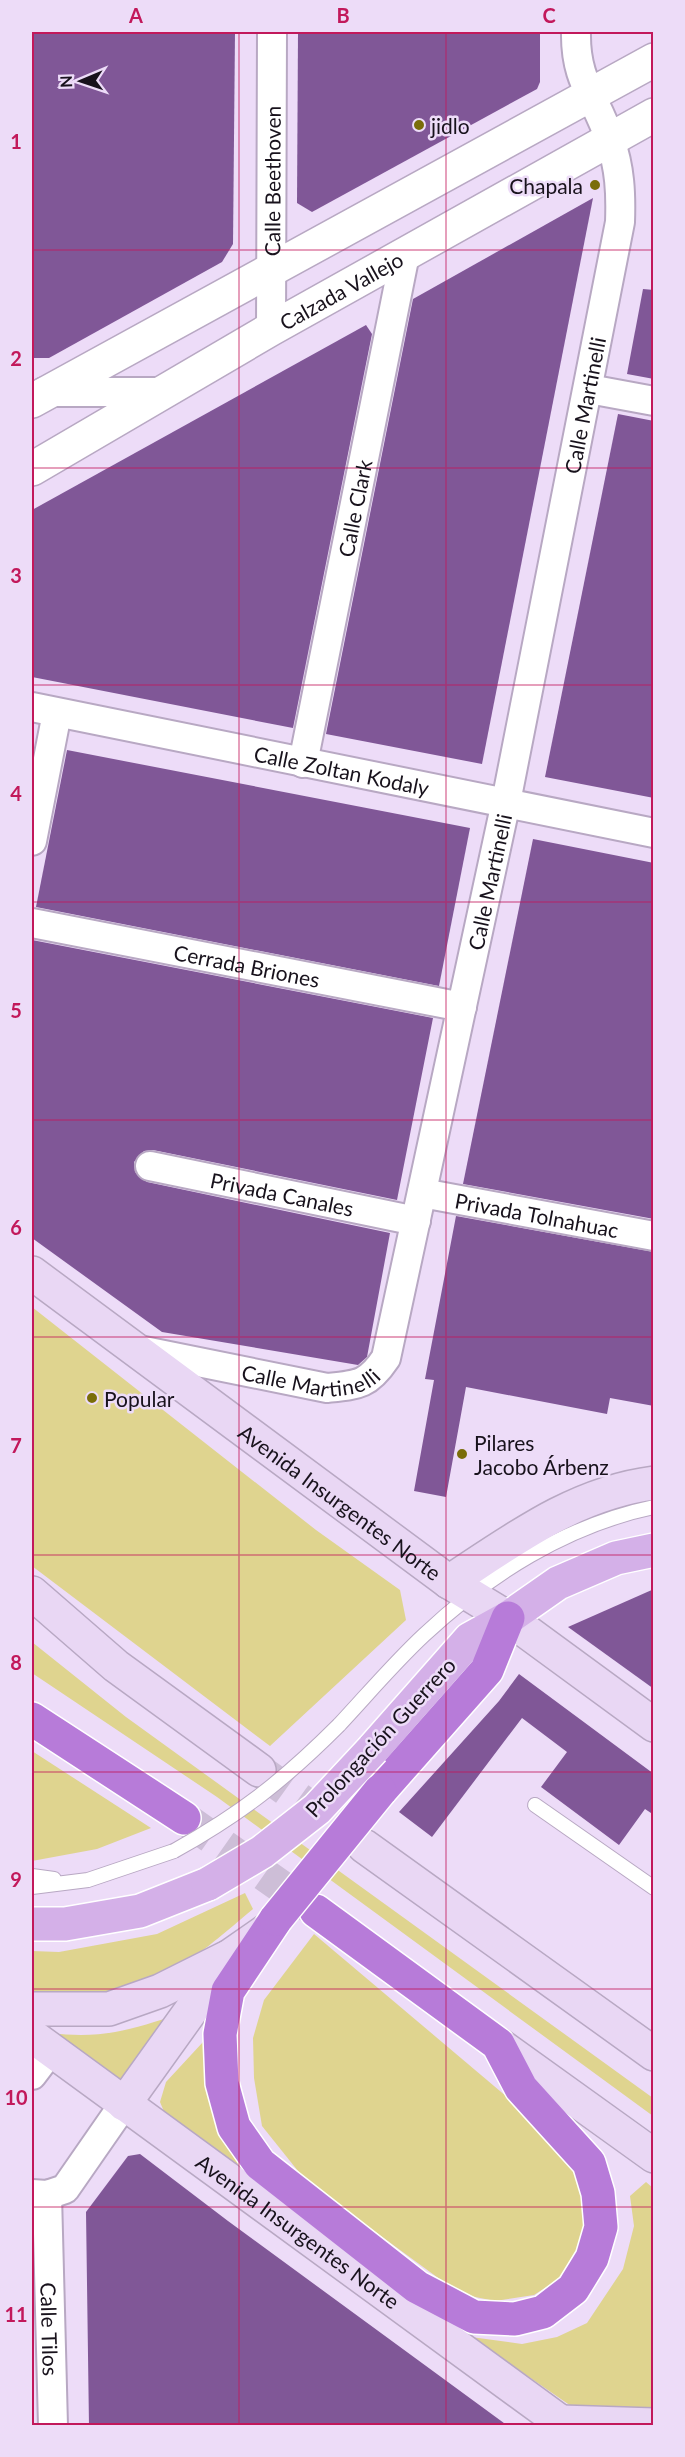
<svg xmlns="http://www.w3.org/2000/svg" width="685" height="2457" viewBox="0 0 685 2457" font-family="Lato,sans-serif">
<rect width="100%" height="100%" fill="#eddcf8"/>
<g fill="#dfd48f">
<path d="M 32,1307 L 316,1530 L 400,1590 L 406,1620 L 270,1746 L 32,1566 Z"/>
<path d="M 32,1642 L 126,1717 L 653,2098 L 653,2116 L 217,1797 L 32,1673 Z"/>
<path d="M 32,1751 L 151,1828 L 97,1849 L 32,1861 Z"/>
<path d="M 245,1893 L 253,1909 C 198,1955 157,1995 81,1995 C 64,1996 48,1996 32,1991 L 32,1951 L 59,1952 L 157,1934 Z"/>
<path d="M 314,1934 L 532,2118 L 571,2162 L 586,2207 L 580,2248 L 565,2275 L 534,2295 L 495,2301 L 460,2294 L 306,2181 L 262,2126 L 254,2078 L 253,2038 L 264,2000 Z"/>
<path d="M 164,2019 L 122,2078 L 105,2080 L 49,2033 C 96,2038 120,2033 164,2019 Z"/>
<path d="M 203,2042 L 213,2093 L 268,2196 L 170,2126 L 160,2102 L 166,2082 Z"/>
<path d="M 646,2182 L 653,2188 L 653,2410 L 571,2406 L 471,2337 L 522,2344 L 557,2337 L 587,2323 L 623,2269 L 634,2226 L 630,2196 Z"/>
</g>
<g fill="#805797">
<path d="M 32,32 L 235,32 L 233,244 L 222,262 L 49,358 L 32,358 Z"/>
<path d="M 298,32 L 540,32 L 540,82 L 537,89 L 312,212 L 297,203 Z"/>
<path d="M 593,198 L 482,764 L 326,734 L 413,299 Z"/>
<path d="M 643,289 L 654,290 L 654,379 L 627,374 Z"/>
<path d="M 366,325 L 372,334 L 293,728 L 32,677 L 32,510 Z"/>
<path d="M 618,414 L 654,421 L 654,798 L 545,777 Z"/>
<path d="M 67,750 L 470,828 L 439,986 L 36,907 Z"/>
<path d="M 533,839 L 654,863 L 654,1219 L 463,1184 Z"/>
<path d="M 32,940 L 433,1018 L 397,1200 L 153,1150 L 144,1151 L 134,1162 L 135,1172 L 147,1182 L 390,1233 L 367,1357 L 358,1365 L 162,1332 L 32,1238 Z"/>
<path d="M 456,1216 L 654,1252 L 654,1406 L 610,1398 L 607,1414 L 466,1387 L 446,1497 L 414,1491 L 434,1380 L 425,1379 Z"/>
<path d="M 654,1589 L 654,1689 L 568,1627 Z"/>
<path d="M 519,1674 L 654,1774 L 654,1815 L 645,1809 L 619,1845 L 541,1787 L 567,1752 L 522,1718 L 432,1837 L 399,1812 L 499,1701 Z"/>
<path d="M 140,2154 L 228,2221 L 508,2426 L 89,2426 L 86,2212 L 128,2156 Z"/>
</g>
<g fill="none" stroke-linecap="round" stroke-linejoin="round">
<path stroke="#cdbed7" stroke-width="33" stroke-dasharray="33 16" stroke-linecap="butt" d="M 259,1770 L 364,1846"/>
<path stroke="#cdbed7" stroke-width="33" stroke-dasharray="33 16" stroke-linecap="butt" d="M 184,1818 L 316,1911"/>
<g stroke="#b8a8c3" stroke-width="16">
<g id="service">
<path d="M 339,1725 C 367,1695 394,1663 424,1635 C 488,1575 567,1525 654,1507"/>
<path d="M 535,1805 L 654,1888"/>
<path d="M 32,1876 L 54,1879"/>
<path d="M 32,1887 L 88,1880 L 174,1851"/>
</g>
</g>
<g stroke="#b8a8c3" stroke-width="32">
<g id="minor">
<path id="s1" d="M 271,329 L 272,32"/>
<path d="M 589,389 L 654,401"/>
<path d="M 44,392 L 162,392"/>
<path id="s2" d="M 32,707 L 654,833"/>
<path id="s3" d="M 303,763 L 405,254"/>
<path d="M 32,841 L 57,713"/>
<path id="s4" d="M 32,923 L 462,1007"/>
<path id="s5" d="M 150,1166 L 416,1221"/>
<path id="s6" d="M 422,1193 L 654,1236"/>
<path id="s7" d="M 134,1349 L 327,1388 C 358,1385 368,1385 386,1358 L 506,802 L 620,222 C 621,194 620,168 610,140 C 596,97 575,82 576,32"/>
<path d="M 32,2075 L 51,2050"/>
<path d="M 32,2194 L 47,2195 L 65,2189 L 124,2104"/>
<path id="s8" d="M 47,2195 L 53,2426"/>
</g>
</g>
<g stroke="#b8a8c3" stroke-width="36">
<g id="tertiary">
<path d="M 32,401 L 654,60"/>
<path id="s9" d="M 32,469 L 271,329 L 654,115"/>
</g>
</g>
<g stroke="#b8a8c3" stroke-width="36">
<g id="secondary">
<path id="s10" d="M 32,1273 L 449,1582 L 508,1618 L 654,1725"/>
<path d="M 449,1582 C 513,1540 575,1493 654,1483"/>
<path d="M 32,1593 L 116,1666 L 259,1770"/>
<path d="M 364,1846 L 654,2054"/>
<path d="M 32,2009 L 109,2009 L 160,1991 L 226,1958"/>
<path id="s11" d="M 32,2036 L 566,2426"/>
<path d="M 498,2044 L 654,2156"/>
<path d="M 124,2104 L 230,1956 L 266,1931"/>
<path d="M 561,2422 L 654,2425"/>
</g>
</g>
<g stroke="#fff" stroke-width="36">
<g id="primary">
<path d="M 373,1749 L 470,1639 L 508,1618 L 558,1583 L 616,1558 L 654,1550"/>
<path d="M 32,1924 L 65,1924 L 140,1911 L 208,1884"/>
</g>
</g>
<g stroke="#fff" stroke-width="36">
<g id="motorway">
<path d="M 32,1719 L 184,1818"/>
<path d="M 380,1791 L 487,1670 L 508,1618"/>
<path d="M 276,1919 L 228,1991 L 220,2034 L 222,2083 L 234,2127 L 260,2164 L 417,2287 L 474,2317 L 515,2319 L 543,2312 L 573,2289 L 592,2258 L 601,2227 L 598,2193 L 589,2163 L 521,2088 L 498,2044 L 316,1911"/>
</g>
</g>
<use href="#service" stroke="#fff" stroke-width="14"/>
<use href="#minor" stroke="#fff" stroke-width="28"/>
<use href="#tertiary" stroke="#fff" stroke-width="33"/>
<use href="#secondary" stroke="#e9d7f4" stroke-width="33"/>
<use href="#primary" stroke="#d4b0e8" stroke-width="33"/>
<use href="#motorway" stroke="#b77bd9" stroke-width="33"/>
<g stroke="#b8a8c3" stroke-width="16" stroke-linecap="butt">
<path id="service-bridge" d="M 174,1851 C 242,1813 284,1780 339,1725"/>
</g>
<g stroke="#fff" stroke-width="36" stroke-linecap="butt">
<path id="primary-bridge" d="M 208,1884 L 262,1852 L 317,1809 L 373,1749"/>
</g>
<g stroke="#fff" stroke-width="36" stroke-linecap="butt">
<path id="motorway-bridge" d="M 276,1919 L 380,1791"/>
</g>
<use href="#service-bridge" stroke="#fff" stroke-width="14"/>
<use href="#primary-bridge" stroke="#d4b0e8" stroke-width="33"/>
<use href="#motorway-bridge" stroke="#b77bd9" stroke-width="33"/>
</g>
<path fill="none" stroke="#c2185b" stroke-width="1.5" stroke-opacity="0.55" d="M 239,32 L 239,2426M 446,32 L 446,2426M 32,250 L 654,250M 32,468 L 654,468M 32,685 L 654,685M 32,902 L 654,902M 32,1120 L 654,1120M 32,1337 L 654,1337M 32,1555 L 654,1555M 32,1772 L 654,1772M 32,1989 L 654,1989M 32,2207 L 654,2207"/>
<g fill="#7a6d09" stroke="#eddcf8" stroke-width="2">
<circle cx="419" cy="125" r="6"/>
<circle cx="595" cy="185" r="6"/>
<circle cx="92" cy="1398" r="6"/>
<circle cx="462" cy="1454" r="6"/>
</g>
<g text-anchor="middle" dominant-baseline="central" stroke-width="5" stroke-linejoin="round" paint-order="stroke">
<g font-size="21" fill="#18121c" stroke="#eddcf8" text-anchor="start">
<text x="431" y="125">jidlo</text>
<text x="583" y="185" text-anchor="end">Chapala</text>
<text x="104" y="1398">Popular</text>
<text x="474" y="1442">Pilares<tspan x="474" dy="24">Jacobo Árbenz</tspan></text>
</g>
<g font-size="21" fill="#18121c" stroke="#eddcf8">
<text stroke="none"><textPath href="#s1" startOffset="148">Calle Beethoven</textPath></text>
<text stroke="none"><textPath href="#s9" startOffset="357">Calzada Vallejo</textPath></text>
<text stroke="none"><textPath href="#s7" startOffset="1240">Calle Martinelli</textPath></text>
<text stroke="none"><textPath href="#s3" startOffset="260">Calle Clark</textPath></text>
<text stroke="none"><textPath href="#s2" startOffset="316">Calle Zoltan Kodaly</textPath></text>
<text stroke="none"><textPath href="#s7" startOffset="754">Calle Martinelli</textPath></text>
<text stroke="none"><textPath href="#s4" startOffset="219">Cerrada Briones</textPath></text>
<text stroke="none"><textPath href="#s5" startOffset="135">Privada Canales</textPath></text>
<text stroke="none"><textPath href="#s6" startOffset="117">Privada Tolnahuac</textPath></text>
<text stroke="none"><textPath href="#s7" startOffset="180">Calle Martinelli</textPath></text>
<text stroke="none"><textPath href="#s10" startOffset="384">Avenida Insurgentes Norte</textPath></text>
<text transform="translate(380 1737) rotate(-47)">Prolongación Guerrero</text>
<text stroke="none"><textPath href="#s11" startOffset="330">Avenida Insurgentes Norte</textPath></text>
<text stroke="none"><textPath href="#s8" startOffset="134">Calle Tilos</textPath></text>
</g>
</g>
<rect width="685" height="2457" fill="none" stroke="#eddcf8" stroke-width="66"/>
<g transform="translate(81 81) rotate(268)" stroke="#eddcf8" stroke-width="4.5" paint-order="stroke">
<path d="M0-4.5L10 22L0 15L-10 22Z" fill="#18121c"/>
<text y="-9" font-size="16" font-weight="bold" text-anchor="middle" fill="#18121c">N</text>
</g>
<rect x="33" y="33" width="619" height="2391" fill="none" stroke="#c2185b" stroke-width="2"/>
<g font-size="20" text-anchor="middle" font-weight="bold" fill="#c2185b">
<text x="136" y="23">A</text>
<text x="343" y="23">B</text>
<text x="549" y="23">C</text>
<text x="16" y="149">1</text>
<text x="16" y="366">2</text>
<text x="16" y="583">3</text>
<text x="16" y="801">4</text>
<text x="16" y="1018">5</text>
<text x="16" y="1235">6</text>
<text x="16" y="1453">7</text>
<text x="16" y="1670">8</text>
<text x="16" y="1887">9</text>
<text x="16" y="2105">10</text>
<text x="16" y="2322">11</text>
</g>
</svg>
